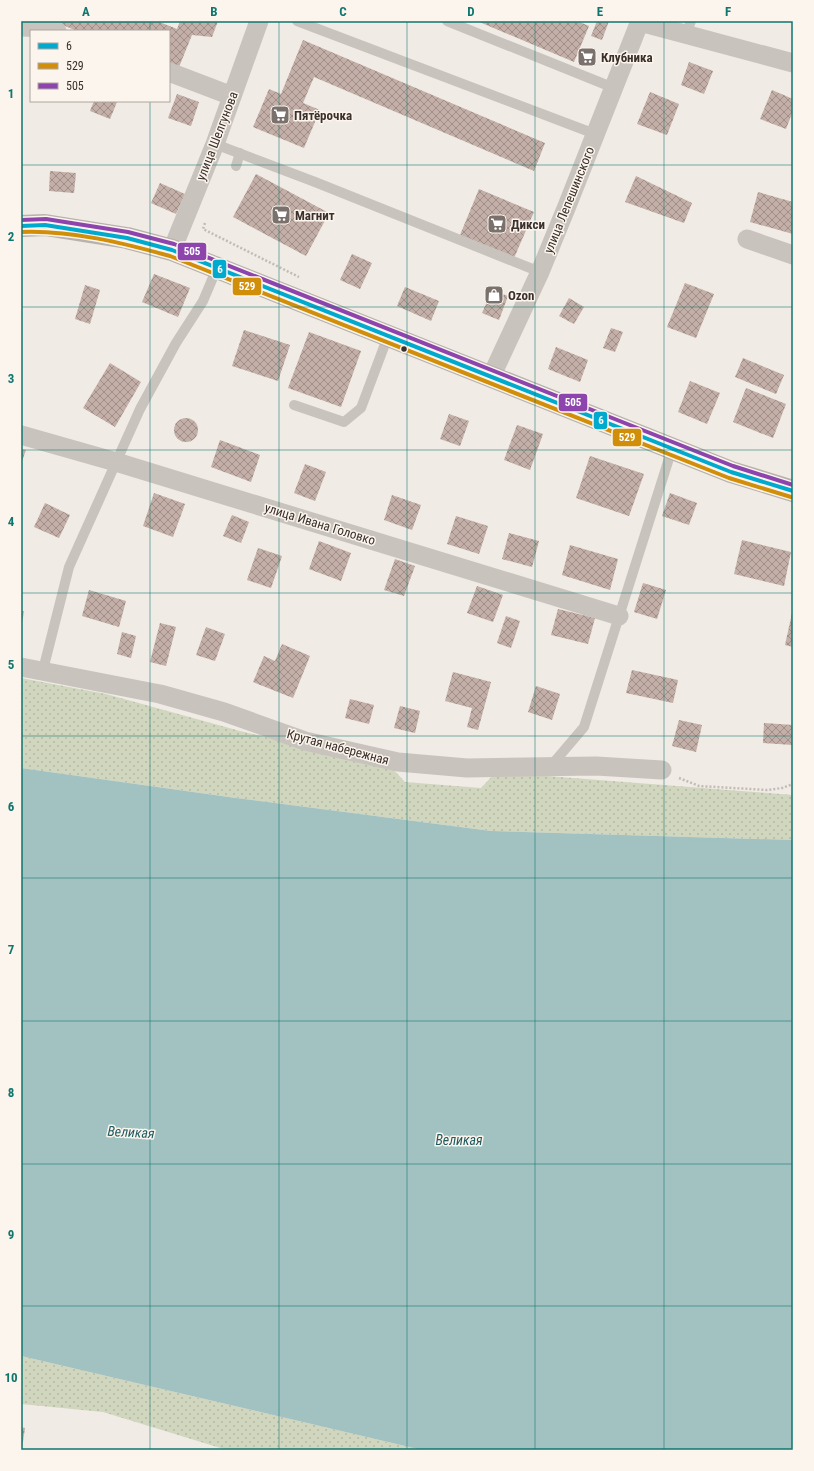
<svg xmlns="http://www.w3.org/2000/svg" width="814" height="1471" viewBox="0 0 814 1471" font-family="'Roboto Condensed',sans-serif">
<defs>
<pattern id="grass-dots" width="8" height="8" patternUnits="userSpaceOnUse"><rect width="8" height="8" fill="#d1d6bf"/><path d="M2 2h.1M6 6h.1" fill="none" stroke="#b4b8a4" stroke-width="1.8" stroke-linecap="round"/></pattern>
<pattern id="building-cross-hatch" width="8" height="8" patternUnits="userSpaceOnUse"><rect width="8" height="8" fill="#c3afa7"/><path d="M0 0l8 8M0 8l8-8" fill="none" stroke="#a08f88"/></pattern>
</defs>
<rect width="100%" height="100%" fill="#f0ebe5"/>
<g fill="url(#grass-dots)">
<path d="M 21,678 L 106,694 L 240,731 L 390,766 L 405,782 L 481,788 L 496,772 L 793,795 L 793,840 L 491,831 L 236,798 L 21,768 Z"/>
<path d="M 21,1356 L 422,1450 L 227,1450 L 103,1412 L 21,1404 Z"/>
</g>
<path fill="#a1c2c1" d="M 21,768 L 236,798 L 491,831 L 793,840 L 793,1450 L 422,1450 L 21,1356 Z"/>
<g fill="url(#building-cross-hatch)">
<path d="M 53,21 L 157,21 L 177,29 L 180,21 L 218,21 L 212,37 L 192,35 L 177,72 L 169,69 L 169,31 L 77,31 Z"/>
<path d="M 477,21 L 577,21 L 589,26 L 574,62 Z"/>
<path d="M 597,21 L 609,21 L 602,40 L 591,36 Z"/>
<path d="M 303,40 L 545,143 L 534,171 L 314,77 L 303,103 L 320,110 L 304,148 L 253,127 L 269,89 L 281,94 Z"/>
<path d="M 585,48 L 595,51 L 589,66 L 580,63 Z"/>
<path d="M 689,62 L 713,71 L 704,94 L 681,85 Z"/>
<path d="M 772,90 L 793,99 L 793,111 L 786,129 L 760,119 Z"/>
<path d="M 650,92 L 679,104 L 667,135 L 637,124 Z"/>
<path d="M 177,94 L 199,102 L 191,126 L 168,118 Z"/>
<path d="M 94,101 L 117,102 L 110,119 L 90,111 Z"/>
<path d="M 50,171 L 76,173 L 74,193 L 49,191 Z"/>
<path d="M 256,174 L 329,213 L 306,256 L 233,217 Z"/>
<path d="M 636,176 L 692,203 L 684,223 L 625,202 Z"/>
<path d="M 160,183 L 185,194 L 176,214 L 151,203 Z"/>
<path d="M 479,189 L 534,212 L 514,258 L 460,235 Z"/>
<path d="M 758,192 L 793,202 L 793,234 L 750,222 Z"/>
<path d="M 352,254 L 372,263 L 360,289 L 340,280 Z"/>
<path d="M 154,274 L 190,288 L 178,317 L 142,302 Z"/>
<path d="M 685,283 L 714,294 L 696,338 L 667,327 Z"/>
<path d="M 85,285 L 100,290 L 90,324 L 75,319 Z"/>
<path d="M 405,287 L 439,301 L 431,321 L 397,306 Z"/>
<path d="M 492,290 L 508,296 L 499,320 L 482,313 Z"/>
<path d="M 569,298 L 584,307 L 574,324 L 559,316 Z"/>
<path d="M 611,328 L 623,332 L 615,352 L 603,348 Z"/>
<path d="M 244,330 L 290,345 L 278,381 L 232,366 Z"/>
<path d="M 309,332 L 361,351 L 341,407 L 288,388 Z"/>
<path d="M 556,347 L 588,360 L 580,382 L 548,369 Z"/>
<path d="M 743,358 L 784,375 L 776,394 L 735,377 Z"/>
<path d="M 110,363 L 141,382 L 115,427 L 83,408 Z"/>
<path d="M 690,381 L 720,393 L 707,424 L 678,412 Z"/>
<path d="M 746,388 L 786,404 L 773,438 L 733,422 Z"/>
<path d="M 449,414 L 469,421 L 460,446 L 440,439 Z"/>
<circle cx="186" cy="430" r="12"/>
<path d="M 517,425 L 543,434 L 530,470 L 504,460 Z"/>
<path d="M 220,440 L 260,455 L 251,482 L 211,467 Z"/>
<path d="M 21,449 L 26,450 L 21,464 Z"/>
<path d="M 590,456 L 644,474 L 629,516 L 576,498 Z"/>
<path d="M 305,464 L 326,472 L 315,501 L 294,493 Z"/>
<path d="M 154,493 L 185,504 L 173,537 L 143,526 Z"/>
<path d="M 670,493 L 697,503 L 689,525 L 662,516 Z"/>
<path d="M 392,495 L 421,505 L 412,530 L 384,520 Z"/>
<path d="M 45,503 L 70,515 L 59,538 L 34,527 Z"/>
<path d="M 232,515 L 249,522 L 241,543 L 223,536 Z"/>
<path d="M 456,516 L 488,526 L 479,554 L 447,544 Z"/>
<path d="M 509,533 L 539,541 L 532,567 L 502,559 Z"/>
<path d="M 742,540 L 791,552 L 784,586 L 734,574 Z"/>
<path d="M 319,541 L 351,553 L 341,581 L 309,569 Z"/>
<path d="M 570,545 L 618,559 L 610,590 L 562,575 Z"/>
<path d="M 258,548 L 282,556 L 271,588 L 247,580 Z"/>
<path d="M 395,559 L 415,566 L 404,596 L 384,590 Z"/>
<path d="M 643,583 L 666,590 L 657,619 L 634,612 Z"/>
<path d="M 477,586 L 503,595 L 493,622 L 467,613 Z"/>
<path d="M 89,590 L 126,601 L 119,627 L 82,616 Z"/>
<path d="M 558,609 L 595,618 L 588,644 L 551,635 Z"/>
<path d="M 21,611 L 24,611 L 22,623 L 21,623 Z"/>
<path d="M 792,613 L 793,614 L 793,647 L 785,645 Z"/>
<path d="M 506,616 L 520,621 L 511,648 L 497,643 Z"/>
<path d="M 160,623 L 176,627 L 166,666 L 150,662 Z"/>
<path d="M 206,627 L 225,634 L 215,661 L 196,655 Z"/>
<path d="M 122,632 L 136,636 L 131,658 L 117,654 Z"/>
<path d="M 282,644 L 310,656 L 293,698 L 253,682 L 264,656 L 275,661 Z"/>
<path d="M 632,670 L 678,680 L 673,703 L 626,693 Z"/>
<path d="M 453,672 L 491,682 L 478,730 L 467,727 L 472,708 L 445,701 Z"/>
<path d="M 536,686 L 560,694 L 552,720 L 528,712 Z"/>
<path d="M 350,699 L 374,705 L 369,724 L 345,718 Z"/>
<path d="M 400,706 L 420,711 L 415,733 L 394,728 Z"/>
<path d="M 679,720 L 702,725 L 696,752 L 672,746 Z"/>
<path d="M 764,723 L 793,725 L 793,745 L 763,743 Z"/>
<path d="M 21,1427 L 25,1428 L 22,1448 L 21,1448 Z"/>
</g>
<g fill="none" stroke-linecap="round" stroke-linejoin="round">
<g stroke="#c2bbb6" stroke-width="2.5" stroke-dasharray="2 2" stroke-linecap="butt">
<path d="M 205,223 L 203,229 L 299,277"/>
<path d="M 679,778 L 699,786 L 767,790 L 782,788 L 793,784"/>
</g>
<g stroke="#c9c3be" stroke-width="10">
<path d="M 297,21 L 595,134"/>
<path d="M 447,21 L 614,88"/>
<path d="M 686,34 L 691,21"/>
<path d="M 215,144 L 315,182 L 540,272"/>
<path d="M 236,166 L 240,153"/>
<path d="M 294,405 L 344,422 L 361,408 L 388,336"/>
<path d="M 43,670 L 69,567 L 140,409 L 176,343 L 203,301 L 217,268"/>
<path d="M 550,767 L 584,727 L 672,449"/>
</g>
<g stroke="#c9c3be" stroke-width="19">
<path d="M 640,22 L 793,63"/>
<path d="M 21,27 L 49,28 L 57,31"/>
<path d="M 169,72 L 232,96"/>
<path d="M 747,239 L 793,255"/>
<path d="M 172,250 L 215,144 L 259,21"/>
<path d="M 491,377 L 540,272 L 567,206 L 640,21"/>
<path d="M 21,435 L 116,462 L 619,616"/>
<path d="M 21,667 L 160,694 L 224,712 L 305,741 L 398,762 L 467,768 L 596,766 L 662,770"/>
</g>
<path stroke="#b8b1ad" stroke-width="22" d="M 21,226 L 45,225 L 127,238 L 172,250 L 731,472 L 793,491"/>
<g stroke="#fbf5ee" stroke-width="7">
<path id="bus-1" d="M 21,226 L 45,225 L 127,238 L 172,250 L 731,472 L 793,491"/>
</g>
<g stroke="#fbf5ee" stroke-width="7">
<path id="bus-2" d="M 21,232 C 71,230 123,243 170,256 L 729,478 L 791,497"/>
</g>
<g stroke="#fbf5ee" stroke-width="7">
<path id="bus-3" d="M 21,220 L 46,219 L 128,232 L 174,244 L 733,466 L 793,485"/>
</g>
<use href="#bus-1" stroke="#00a9ce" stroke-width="4"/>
<use href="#bus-2" stroke="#d18e09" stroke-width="4"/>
<use href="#bus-3" stroke="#8e44ad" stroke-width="4"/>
</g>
<path fill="none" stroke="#0f766e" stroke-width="1" stroke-opacity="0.55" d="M 150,21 L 150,31M 279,21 L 279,1450M 407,21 L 407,1450M 535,21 L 535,1450M 664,21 L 664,1450M 150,101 L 150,1450M 21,165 L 793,165M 21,307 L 793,307M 21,450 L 793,450M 21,593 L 793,593M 21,736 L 793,736M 21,878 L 793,878M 21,1021 L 793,1021M 21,1164 L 793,1164M 21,1306 L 793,1306"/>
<defs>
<g id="supermarket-square" transform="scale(1)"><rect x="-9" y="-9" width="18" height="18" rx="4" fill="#7a716c" stroke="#fbf5ee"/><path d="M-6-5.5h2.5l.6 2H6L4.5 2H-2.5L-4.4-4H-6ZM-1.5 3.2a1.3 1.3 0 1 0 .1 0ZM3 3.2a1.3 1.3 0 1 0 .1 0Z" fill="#fff"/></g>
<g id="shop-square" transform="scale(1)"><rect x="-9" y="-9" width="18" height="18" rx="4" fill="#7a716c" stroke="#fbf5ee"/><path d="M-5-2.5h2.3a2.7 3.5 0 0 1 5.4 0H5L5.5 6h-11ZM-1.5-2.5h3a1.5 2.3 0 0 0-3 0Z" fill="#fff"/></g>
</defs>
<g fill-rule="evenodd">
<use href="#supermarket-square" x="587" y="57"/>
<use href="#supermarket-square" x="280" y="115"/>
<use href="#supermarket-square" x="281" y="215"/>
<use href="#supermarket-square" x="497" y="224"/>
<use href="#shop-square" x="494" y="295"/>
</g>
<circle fill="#3b302b" stroke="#fbf5ee" stroke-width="1.5" cx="404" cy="349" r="3.5"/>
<g text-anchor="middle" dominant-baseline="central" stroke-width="3" stroke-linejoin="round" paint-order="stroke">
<g font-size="13" font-weight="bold" fill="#3b302b" stroke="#fbf5ee" text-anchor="start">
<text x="601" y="57">Клубника</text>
<text x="294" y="115">Пятёрочка</text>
<text x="295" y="215">Магнит</text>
<text x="511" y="224">Дикси</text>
<text x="508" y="295">Ozon</text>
</g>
<g font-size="13" fill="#3b302b" stroke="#fbf5ee">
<text transform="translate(217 136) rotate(-69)">улица Шелгунова</text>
<text transform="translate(569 200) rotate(-68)">улица Лепешинского</text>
<text transform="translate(320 524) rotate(17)">улица Ивана Головко</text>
<text transform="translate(338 747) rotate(15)">Крутая набережная</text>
</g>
<g font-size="14" font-style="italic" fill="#1f5a5e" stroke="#fbf5ee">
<text transform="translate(131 1132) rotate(3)">Великая</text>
<text x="459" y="1140">Великая</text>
</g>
</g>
<g stroke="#fbf5ee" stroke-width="1.5">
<rect x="177" y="242" width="30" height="19" rx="4" fill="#8e44ad"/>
<rect x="212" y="259" width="15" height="20" rx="4" fill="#00a9ce"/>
<rect x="232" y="277" width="30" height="19" rx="4" fill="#d18e09"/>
<rect x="558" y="393" width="30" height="19" rx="4" fill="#8e44ad"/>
<rect x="593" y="411" width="15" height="19" rx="4" fill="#00a9ce"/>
<rect x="612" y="428" width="30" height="19" rx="4" fill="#d18e09"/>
</g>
<g font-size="11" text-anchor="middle" font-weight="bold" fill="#fff">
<text x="192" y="255">505</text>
<text x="220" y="273">6</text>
<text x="247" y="290">529</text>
<text x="573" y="406">505</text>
<text x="601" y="424">6</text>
<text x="627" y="441">529</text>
</g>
<rect width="814" height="1471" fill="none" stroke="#fbf5ee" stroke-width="44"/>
<rect x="30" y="30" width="140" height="72" fill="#fbf5ee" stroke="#aea6a0"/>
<rect x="38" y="43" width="20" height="6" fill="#00a9ce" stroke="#aea6a0"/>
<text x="66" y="50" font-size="12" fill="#3b302b">6</text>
<rect x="38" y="63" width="20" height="6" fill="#d18e09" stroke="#aea6a0"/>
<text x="66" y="70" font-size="12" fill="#3b302b">529</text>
<rect x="38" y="83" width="20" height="6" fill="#8e44ad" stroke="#aea6a0"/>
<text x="66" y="90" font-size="12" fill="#3b302b">505</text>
<rect x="22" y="22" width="770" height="1427" fill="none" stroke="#0f766e" stroke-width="1.5"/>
<g font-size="13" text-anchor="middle" font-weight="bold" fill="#0f766e">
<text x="86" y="16">A</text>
<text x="214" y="16">B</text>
<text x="343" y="16">C</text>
<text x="471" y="16">D</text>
<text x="600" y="16">E</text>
<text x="728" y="16">F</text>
<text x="11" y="98">1</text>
<text x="11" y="241">2</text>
<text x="11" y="383">3</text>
<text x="11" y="526">4</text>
<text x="11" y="669">5</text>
<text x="11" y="811">6</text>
<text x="11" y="954">7</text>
<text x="11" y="1097">8</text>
<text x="11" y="1239">9</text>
<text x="11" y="1382">10</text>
</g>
</svg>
